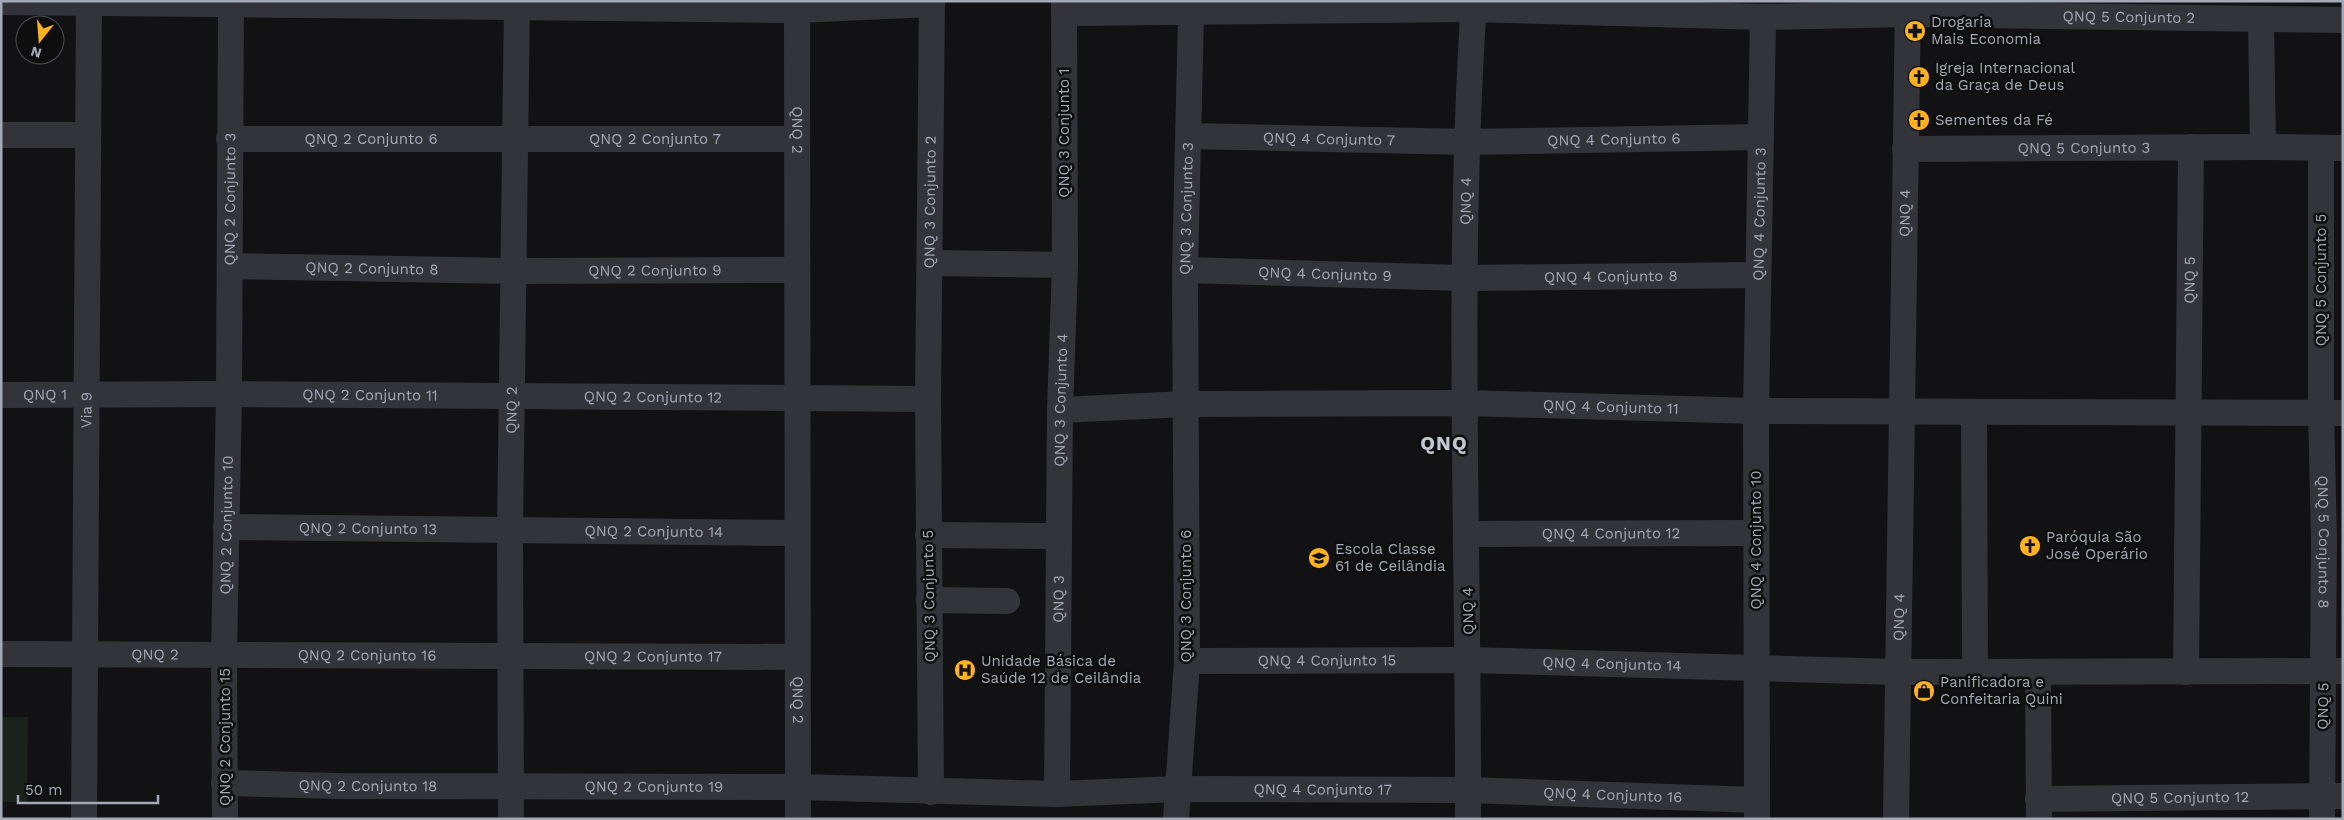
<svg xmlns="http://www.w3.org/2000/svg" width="2344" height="820" viewBox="0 0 2344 820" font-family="'Work Sans',sans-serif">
<rect width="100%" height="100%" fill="#121214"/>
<path fill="#1a231b" d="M 1,717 L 28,717 L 27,802 L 1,802 Z"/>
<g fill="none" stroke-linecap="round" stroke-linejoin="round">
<g stroke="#33343a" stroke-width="26">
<path d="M 1,2 L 797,10 L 932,4"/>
<path id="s1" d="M 797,10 L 798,819"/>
<path id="s2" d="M 1064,13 L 1473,9 L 1763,17 L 1908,14 L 2343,20"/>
<path d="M 2261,20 L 2263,147"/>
<path d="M 1,135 L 88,135"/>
<path id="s3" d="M 1190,136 L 1467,142 L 1761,137"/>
<path id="s4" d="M 229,139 L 797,139"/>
<path id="s5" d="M 2321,148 L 2321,412 L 2324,539 L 2322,819"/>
<path id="s6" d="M 1905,149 L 2263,147 L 2343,148"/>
<path d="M 930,263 L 1065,265"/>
<path id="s7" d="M 230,266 L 514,271 L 797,270"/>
<path id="s8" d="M 1185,270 L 1465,278 L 1758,275"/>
<path id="s9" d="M 1,395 L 229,394 L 928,399"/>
<path id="s10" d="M 1060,410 L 1186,404 L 1466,403 L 1756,411 L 2343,413"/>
<path d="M 1974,412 L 1975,672"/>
<path id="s11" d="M 226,527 L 797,533"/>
<path id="s12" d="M 1467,534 L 1756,533"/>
<path d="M 928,535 L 1059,536"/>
<path d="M 929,600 L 1007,601"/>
<path id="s13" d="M 1,654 L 797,657"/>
<path id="s14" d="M 1187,661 L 1468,660 L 1899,672 L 2343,671"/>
<path d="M 2038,672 L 2039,819"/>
<path id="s15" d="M 2186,672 L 2191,147"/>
<path id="s16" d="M 224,783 L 338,786 L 798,787 L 1057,794 L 1177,789 L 1468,790 L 1757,800"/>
<path id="s17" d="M 931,792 L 928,399 L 932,1"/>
<path id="s18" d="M 1057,794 L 1060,410 L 1065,265 L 1064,1"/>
<path id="s19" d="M 2038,799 L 2343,796"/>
<path id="s20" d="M 84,819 L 89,1"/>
<path id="s21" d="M 225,819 L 224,656 L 229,394 L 231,4"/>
<path id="s22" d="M 511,819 L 510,531 L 517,1"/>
<path id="s23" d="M 1176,819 L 1187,661 L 1185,270 L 1191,14"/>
<path id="s24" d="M 1468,819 C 1469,547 1456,273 1474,1"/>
<path id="s25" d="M 1757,819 L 1756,411 L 1763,17"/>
<path id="s26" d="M 1896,819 L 1908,1"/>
</g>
</g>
<defs>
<g id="pharmacy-disc" transform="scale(1.125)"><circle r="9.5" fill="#ffb220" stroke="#0e0e0f"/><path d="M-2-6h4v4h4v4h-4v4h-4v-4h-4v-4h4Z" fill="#111"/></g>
<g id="church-disc" transform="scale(1.125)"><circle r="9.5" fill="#ffb220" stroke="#0e0e0f"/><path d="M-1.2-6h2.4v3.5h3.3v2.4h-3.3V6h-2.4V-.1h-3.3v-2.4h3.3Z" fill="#111"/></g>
<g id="school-disc" transform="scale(1.125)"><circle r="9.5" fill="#ffb220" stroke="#0e0e0f"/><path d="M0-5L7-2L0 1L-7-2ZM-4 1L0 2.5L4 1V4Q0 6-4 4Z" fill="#111"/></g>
<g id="hospital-disc" transform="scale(1.125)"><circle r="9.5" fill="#ffb220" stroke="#0e0e0f"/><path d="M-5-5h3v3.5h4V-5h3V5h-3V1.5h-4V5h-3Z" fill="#111"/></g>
<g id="shop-disc" transform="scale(1.125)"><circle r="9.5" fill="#ffb220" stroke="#0e0e0f"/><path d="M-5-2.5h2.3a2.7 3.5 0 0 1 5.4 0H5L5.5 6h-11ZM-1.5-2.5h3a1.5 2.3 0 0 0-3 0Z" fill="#111"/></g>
</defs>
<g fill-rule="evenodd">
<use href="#pharmacy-disc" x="1915" y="31"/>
<use href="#church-disc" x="1919" y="77"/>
<use href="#church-disc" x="1919" y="120"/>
<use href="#church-disc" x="2030" y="546"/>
<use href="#school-disc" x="1319" y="558"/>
<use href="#hospital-disc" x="965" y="670"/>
<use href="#shop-disc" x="1924" y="691"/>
</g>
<g text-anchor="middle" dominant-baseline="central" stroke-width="5" stroke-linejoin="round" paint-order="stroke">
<g font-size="15" fill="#a3a9b6" stroke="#0e0e0f">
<text stroke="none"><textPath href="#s2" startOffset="1065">QNQ 5 Conjunto 2</textPath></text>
<text stroke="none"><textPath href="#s1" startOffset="120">QNQ 2</textPath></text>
<text transform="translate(1064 133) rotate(-90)">QNQ 3 Conjunto 1</text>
<text stroke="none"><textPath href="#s4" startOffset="142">QNQ 2 Conjunto 6</textPath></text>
<text stroke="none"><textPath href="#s4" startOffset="426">QNQ 2 Conjunto 7</textPath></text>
<text stroke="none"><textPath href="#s3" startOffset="139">QNQ 4 Conjunto 7</textPath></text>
<text stroke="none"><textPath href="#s3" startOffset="424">QNQ 4 Conjunto 6</textPath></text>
<text stroke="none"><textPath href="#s6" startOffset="179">QNQ 5 Conjunto 3</textPath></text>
<text stroke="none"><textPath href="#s21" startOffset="620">QNQ 2 Conjunto 3</textPath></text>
<text stroke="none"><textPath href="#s17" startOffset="590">QNQ 3 Conjunto 2</textPath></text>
<text stroke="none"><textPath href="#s24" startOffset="618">QNQ 4</textPath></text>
<text stroke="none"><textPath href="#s23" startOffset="611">QNQ 3 Conjunto 3</textPath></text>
<text stroke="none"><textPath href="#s26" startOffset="606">QNQ 4</textPath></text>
<text stroke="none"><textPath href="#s25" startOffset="605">QNQ 4 Conjunto 3</textPath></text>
<text stroke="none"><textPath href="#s7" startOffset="142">QNQ 2 Conjunto 8</textPath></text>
<text stroke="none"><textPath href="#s7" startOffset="425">QNQ 2 Conjunto 9</textPath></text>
<text stroke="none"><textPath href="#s8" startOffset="140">QNQ 4 Conjunto 9</textPath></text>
<text stroke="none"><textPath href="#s8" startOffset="426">QNQ 4 Conjunto 8</textPath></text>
<text stroke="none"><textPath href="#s15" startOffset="392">QNQ 5</textPath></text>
<text transform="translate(2321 280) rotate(-90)">QNQ 5 Conjunto 5</text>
<text stroke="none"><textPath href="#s9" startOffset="44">QNQ 1</textPath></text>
<text stroke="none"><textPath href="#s9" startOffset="369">QNQ 2 Conjunto 11</textPath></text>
<text stroke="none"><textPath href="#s9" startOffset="652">QNQ 2 Conjunto 12</textPath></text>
<text stroke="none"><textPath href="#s18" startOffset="394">QNQ 3 Conjunto 4</textPath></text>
<text stroke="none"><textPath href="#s10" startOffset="551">QNQ 4 Conjunto 11</textPath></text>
<text stroke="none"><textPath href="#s20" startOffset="409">Via 9</textPath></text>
<text stroke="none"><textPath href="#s22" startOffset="409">QNQ 2</textPath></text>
<text stroke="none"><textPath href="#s21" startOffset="294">QNQ 2 Conjunto 10</textPath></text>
<text stroke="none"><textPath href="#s11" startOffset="142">QNQ 2 Conjunto 13</textPath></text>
<text stroke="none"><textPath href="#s11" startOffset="428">QNQ 2 Conjunto 14</textPath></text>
<text stroke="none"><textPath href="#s12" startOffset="144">QNQ 4 Conjunto 12</textPath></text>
<text transform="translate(1756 540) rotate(-90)">QNQ 4 Conjunto 10</text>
<text stroke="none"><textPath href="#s5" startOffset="394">QNQ 5 Conjunto 8</textPath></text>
<text transform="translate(929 596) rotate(-91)">QNQ 3 Conjunto 5</text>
<text transform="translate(1186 596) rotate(-90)">QNQ 3 Conjunto 6</text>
<text stroke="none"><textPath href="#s18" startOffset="195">QNQ 3</textPath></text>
<text transform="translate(1468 611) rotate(-91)">QNQ 4</text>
<text stroke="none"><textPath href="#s26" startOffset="202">QNQ 4</textPath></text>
<text stroke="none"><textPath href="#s13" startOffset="154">QNQ 2</textPath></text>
<text stroke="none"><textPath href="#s13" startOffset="366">QNQ 2 Conjunto 16</textPath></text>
<text stroke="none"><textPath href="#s13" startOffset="652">QNQ 2 Conjunto 17</textPath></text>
<text stroke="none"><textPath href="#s14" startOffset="140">QNQ 4 Conjunto 15</textPath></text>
<text stroke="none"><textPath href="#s14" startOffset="425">QNQ 4 Conjunto 14</textPath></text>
<text stroke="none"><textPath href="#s1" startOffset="690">QNQ 2</textPath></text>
<text transform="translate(2323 706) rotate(-89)">QNQ 5</text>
<text transform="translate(225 737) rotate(-90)">QNQ 2 Conjunto 15</text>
<text stroke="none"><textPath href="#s16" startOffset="144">QNQ 2 Conjunto 18</textPath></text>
<text stroke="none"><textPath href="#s16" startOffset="430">QNQ 2 Conjunto 19</textPath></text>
<text stroke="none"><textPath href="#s16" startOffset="1099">QNQ 4 Conjunto 17</textPath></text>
<text stroke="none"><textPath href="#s16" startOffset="1389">QNQ 4 Conjunto 16</textPath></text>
<text stroke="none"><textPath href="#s19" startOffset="142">QNQ 5 Conjunto 12</textPath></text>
</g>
<g font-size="15" fill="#a3a9b6" stroke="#0e0e0f" text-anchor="start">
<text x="1931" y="22">Drogaria<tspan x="1931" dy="17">Mais Economia</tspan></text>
<text x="1935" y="68">Igreja Internacional<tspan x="1935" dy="17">da Graça de Deus</tspan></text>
<text x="1935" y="120">Sementes da Fé</text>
<text x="2046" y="537">Paróquia São<tspan x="2046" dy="17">José Operário</tspan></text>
<text x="1335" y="549">Escola Classe<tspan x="1335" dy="17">61 de Ceilândia</tspan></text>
<text x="981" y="661">Unidade Básica de<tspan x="981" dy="17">Saúde 12 de Ceilândia</tspan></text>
<text x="1940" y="682">Panificadora e<tspan x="1940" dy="17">Confeitaria Quini</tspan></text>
</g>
<g font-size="20" font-weight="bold" letter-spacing="1" fill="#c4c8d2" stroke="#0e0e0f">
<text x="1444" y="443">QNQ</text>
</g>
</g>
<rect width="2344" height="820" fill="none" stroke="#a3a9b6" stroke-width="5"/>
<g transform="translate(40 40) rotate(197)"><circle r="24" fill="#0e0e0f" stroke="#4a4c52"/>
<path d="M0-4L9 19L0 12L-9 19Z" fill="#ffb220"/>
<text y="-8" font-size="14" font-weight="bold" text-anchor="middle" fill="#a3a9b6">N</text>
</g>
<path d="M18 795v8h140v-8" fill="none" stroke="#a3a9b6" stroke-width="2.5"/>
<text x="25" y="795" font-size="15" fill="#a3a9b6" stroke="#0e0e0f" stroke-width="4" paint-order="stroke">50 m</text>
</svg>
